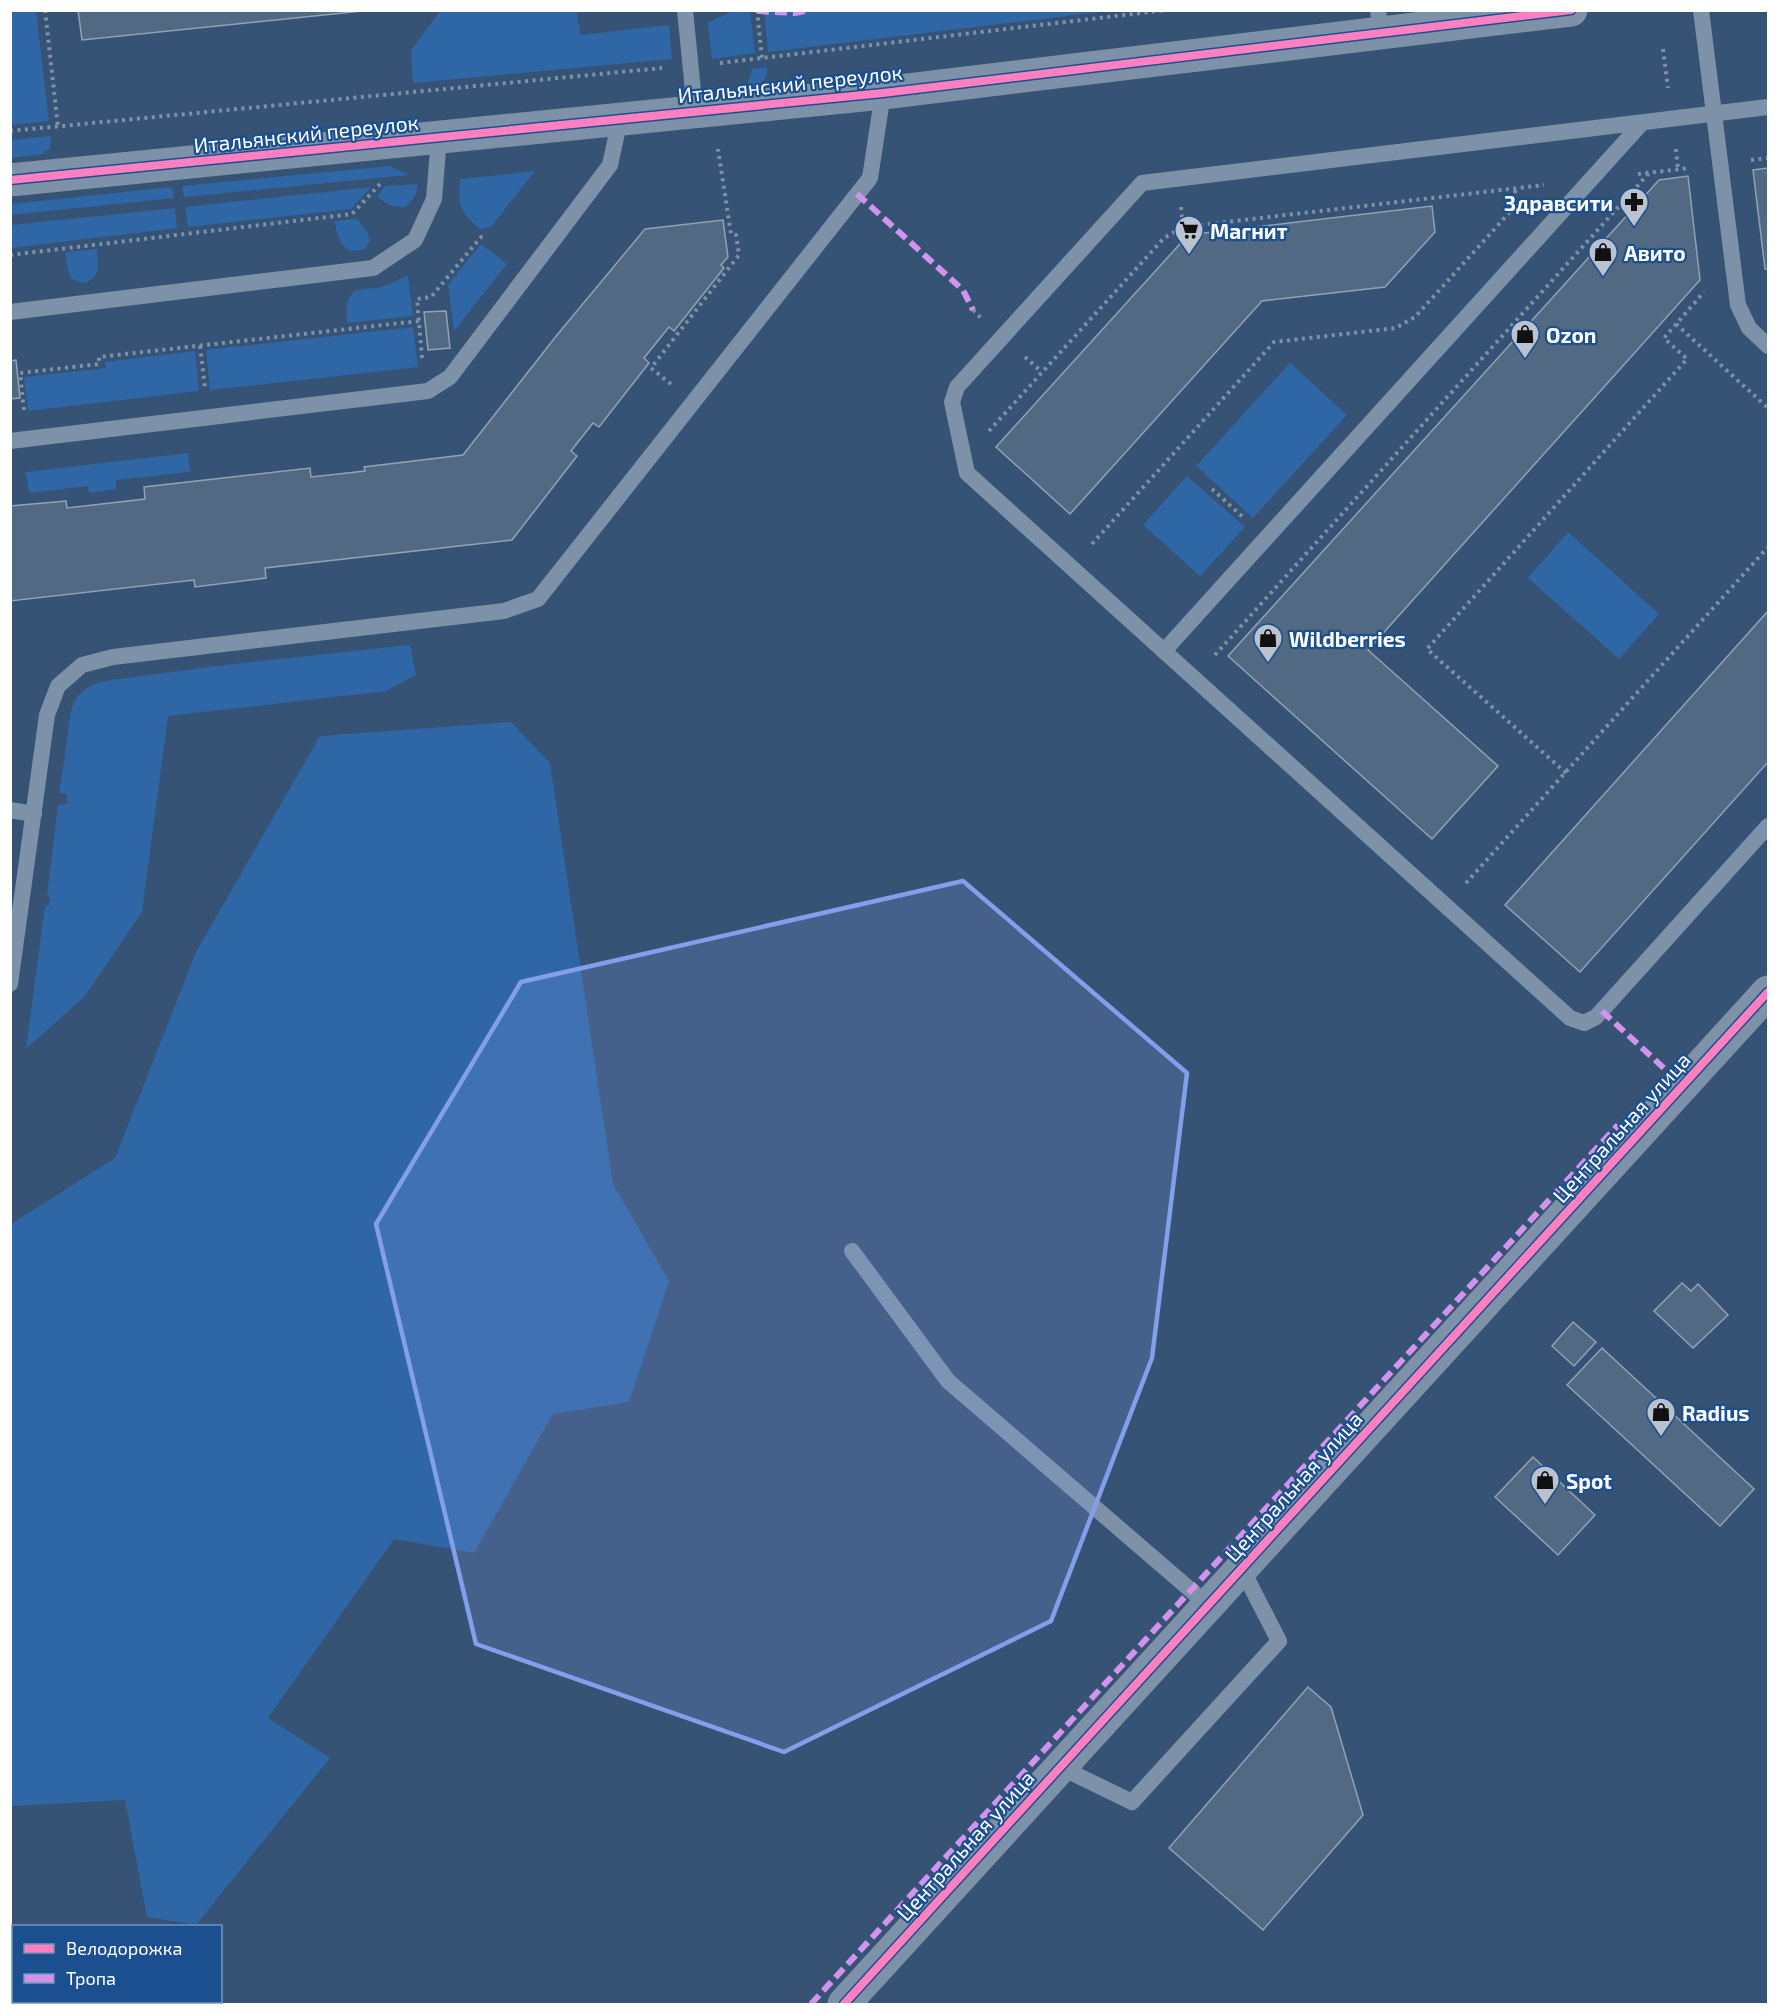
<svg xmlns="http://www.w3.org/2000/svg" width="1779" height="2015" viewBox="0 0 1779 2015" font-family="'Exo 2',sans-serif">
<rect width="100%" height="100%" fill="#365274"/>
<g fill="#2f66a5">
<path d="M 11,10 L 36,11 L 49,121 L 11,125 Z"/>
<path d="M 576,10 L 581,35 L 669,25 L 672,59 L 413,83 L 411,50 L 440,11 Z"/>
<path d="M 764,10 L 1108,10 L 1108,11 L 768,52 Z"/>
<path d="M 732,11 L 750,11 L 755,53 L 712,59 L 708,23 Z"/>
<path d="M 767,67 C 769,80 759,86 747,86 L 752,69 Z"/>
<path d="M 51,136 L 50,148 L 43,154 L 11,158 L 11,140 Z"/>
<path d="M 390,166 L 408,175 L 184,197 L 182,186 Z"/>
<path d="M 535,171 L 491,227 L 480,229 C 459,212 458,205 460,179 Z"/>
<path d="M 417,184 C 418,194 413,200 405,207 C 393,208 386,204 377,196 L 385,186 Z"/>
<path d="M 172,187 L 174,198 L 11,215 L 11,204 Z"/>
<path d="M 371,187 L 351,209 L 188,227 L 185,207 Z"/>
<path d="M 175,208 L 177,228 L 11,248 L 11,225 Z"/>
<path d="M 357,219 L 368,233 L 370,241 L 365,249 C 341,257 339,239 334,221 Z"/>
<path d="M 481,244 L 507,264 L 454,331 L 448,285 Z"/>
<path d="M 97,249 C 98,263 102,279 83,283 L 72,279 L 68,270 L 65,252 Z"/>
<path d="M 408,276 L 413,316 L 347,323 C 347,309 344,292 362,289 C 369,288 375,289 381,287 C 391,285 398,278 408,276 Z"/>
<path d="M 413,327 L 418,367 L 210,390 L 206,350 Z"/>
<path d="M 195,351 L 199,391 L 28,411 L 24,377 L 106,368 L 105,362 Z"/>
<path d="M 1290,363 L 1347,415 L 1253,518 L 1196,466 Z"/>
<path d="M 188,453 L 190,472 L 116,480 L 116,489 L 89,493 L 88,486 L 29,493 L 26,472 Z"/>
<path d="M 1187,476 L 1245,527 L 1200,576 L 1143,525 Z"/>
<path d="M 1568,532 L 1659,614 L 1619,659 L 1528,578 Z"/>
<path d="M 410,645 L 416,675 L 386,691 L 168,716 L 142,912 L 85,996 L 26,1049 L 45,906 L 49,905 L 50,897 L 47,896 L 58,805 L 67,804 L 67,794 L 59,793 C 62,776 64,759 67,741 C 71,706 70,688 111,680 L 232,664 Z"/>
<path d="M 511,722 L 550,763 L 613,1184 L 669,1281 L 629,1402 L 553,1414 L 474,1553 L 394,1539 L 268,1718 L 330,1758 L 196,1925 L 147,1917 L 125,1800 L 11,1806 L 11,1224 L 115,1158 L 196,952 L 320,736 Z"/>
</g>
<g fill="#526984" stroke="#92a2b6" stroke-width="1.5">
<path d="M 78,10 L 372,10 L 82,40 Z"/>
<path d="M 1768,168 L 1768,269 L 1765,269 L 1753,170 Z"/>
<path d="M 1688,176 L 1700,280 L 1368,650 L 1498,766 L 1432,839 L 1228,656 L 1659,180 Z"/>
<path d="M 1432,206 L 1435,232 L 1385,287 L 1262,301 L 1070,514 L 996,447 L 1188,235 Z"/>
<path d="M 723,220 L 728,257 L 721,265 L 724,268 L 674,331 L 669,327 L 644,358 L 649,363 L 599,427 L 593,423 L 571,451 L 577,456 L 512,540 L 265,568 L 266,578 L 195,587 L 194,580 L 10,601 L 10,506 L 66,501 L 67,508 L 145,499 L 144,487 L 310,468 L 311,477 L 365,471 L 364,467 L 463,455 L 557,335 L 645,229 Z"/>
<path d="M 446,311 L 450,348 L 428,350 L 424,312 Z"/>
<path d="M 16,360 L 20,398 L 10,399 L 10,361 Z"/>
<path d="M 1768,611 L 1768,762 L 1580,972 L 1505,905 Z"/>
<path d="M 1682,1283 L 1691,1291 L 1698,1284 L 1728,1315 L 1693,1348 L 1654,1311 Z"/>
<path d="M 1573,1322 L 1596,1342 L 1574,1366 L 1552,1346 Z"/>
<path d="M 1602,1348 L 1754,1489 L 1720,1526 L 1567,1385 Z"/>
<path d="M 1533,1457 L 1595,1515 L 1558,1555 L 1495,1497 Z"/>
<path d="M 1308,1687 L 1331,1707 L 1363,1815 L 1263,1930 L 1169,1848 Z"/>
</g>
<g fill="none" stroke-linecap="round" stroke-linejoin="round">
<g stroke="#7d92a8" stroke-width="4" stroke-dasharray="3 4.5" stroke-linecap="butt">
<path d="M 45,10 L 58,127"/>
<path d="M 757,10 L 762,58"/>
<path d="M 1663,49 L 1668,88"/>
<path d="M 720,63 L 1166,10"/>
<path d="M 10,131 L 662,68"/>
<path d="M 1676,149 L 1678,170"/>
<path d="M 1751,160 L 1768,158"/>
<path d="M 1638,174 L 1690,168"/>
<path d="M 1181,207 L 1183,227"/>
<path d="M 10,255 L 352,214 L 381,183"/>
<path d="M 973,310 L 981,318"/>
<path d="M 1676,324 L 1768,408"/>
<path d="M 200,346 L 205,388"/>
<path d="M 1025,357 L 1042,372"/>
<path d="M 422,358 L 417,299 L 431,297 L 481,237 L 486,240"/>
<path d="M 671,384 L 651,368 L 739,255 L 736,235 L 731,234 L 718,149"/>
<path d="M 24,410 L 20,373 L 99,364 L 99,357 L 419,321"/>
<path d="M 989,431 L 1164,238 L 1183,227 L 1544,185"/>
<path d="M 1212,489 L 1245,519"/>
<path d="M 1092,544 L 1274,342 L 1396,328 L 1415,317 L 1509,213 L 1516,189"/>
<path d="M 1215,655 L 1649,173"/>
<path d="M 1566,773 L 1427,649 L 1687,359 L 1664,338 L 1704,292"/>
<path d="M 1466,883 L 1768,547"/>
</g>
<g stroke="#7d92a8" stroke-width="16">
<path d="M 685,10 L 695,111"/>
<path d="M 1378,10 L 1381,33"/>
<path d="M 1701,10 L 1738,305 L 1749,328 L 1768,346"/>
<path d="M 1768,107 L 1142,183 L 957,387 L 952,402 L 967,473 L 1570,1018 L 1584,1023 L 1596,1017 L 1768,826"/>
<path d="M 10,312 L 373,268 L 415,240 L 434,199 L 439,138"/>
<path d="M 10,441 L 428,391 L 450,377 L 610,165 L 620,119"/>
<path d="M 1164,651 L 1642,123"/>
<path d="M 10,810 L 34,814"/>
<path d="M 10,984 L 47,715 L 58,686 L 82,665 L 113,657 L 504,611 L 538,599 L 870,178 L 883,93"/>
<path d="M 852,1251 L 948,1381 L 1208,1605"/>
<path d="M 1060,1767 L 1132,1802 L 1279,1641 L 1242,1569"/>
</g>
<path stroke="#7d92a8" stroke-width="33" d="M 10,180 L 883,93 L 1571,10"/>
<path stroke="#7d92a8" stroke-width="33" d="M 844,2004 L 1768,992"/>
<g stroke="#d193ec" stroke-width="6" stroke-dasharray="12 6" stroke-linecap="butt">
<path d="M 757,11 L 795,13 L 811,10"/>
<path d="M 857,194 L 963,290 L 973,310"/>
<path d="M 1602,1011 L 1667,1071"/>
<path d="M 811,2004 L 1618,1125"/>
</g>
<g stroke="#1b4f8f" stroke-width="11">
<g id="cycleway">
<path d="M 10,180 L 883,93 L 1571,10"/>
<path d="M 844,2004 L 1768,992"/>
</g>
</g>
<use href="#cycleway" stroke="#ff80c0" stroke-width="8"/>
</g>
<path fill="#839eea" fill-opacity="0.2" stroke="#839eea" stroke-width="4.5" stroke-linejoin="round" d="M 963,881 L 1187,1073 L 1152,1358 L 1051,1621 L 784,1752 L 476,1644 L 376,1224 L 521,982 Z"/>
<defs>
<g id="pharmacy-pin" transform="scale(1.5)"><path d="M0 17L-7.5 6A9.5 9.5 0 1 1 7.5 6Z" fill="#b9c2ce" stroke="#1b4f8f"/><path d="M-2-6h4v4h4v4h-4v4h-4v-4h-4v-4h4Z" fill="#111"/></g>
<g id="supermarket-pin" transform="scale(1.5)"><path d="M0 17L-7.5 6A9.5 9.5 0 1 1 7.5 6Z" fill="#b9c2ce" stroke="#1b4f8f"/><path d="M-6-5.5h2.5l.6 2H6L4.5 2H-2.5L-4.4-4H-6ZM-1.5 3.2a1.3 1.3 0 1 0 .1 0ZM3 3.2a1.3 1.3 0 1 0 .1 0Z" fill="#111"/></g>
<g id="shop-pin" transform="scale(1.5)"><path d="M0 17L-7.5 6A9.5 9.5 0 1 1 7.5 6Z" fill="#b9c2ce" stroke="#1b4f8f"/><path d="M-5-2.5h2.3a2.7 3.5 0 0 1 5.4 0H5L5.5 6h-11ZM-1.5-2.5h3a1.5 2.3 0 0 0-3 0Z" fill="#111"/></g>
</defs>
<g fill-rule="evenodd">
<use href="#pharmacy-pin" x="1634" y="202"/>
<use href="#supermarket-pin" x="1189" y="230"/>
<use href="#shop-pin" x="1603" y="252"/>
<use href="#shop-pin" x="1525" y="334"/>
<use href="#shop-pin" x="1268" y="638"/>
<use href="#shop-pin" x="1661" y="1412"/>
<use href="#shop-pin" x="1545" y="1480"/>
</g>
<g text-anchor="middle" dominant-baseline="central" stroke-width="4.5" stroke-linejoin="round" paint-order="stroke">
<g font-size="21" fill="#fff" stroke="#1b4f8f">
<text transform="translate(790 83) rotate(-6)">Итальянский переулок</text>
<text transform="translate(306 133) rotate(-6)">Итальянский переулок</text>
<text transform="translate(1621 1127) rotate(-48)">Центральная улица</text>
<text transform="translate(1293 1486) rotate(-48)">Центральная улица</text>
<text transform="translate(965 1845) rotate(-48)">Центральная улица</text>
</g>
<g font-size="21" font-weight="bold" fill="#fff" stroke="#1b4f8f" text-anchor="start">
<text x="1613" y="202" text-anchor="end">Здравсити</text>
<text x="1210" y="230">Магнит</text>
<text x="1624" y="252">Авито</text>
<text x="1546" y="334">Ozon</text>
<text x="1289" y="638">Wildberries</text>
<text x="1682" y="1412">Radius</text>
<text x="1566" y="1480">Spot</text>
</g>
</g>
<rect width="1779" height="2015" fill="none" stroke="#ffffff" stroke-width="24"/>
<rect x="12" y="1925" width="210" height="78" fill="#1b4f8f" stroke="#7695bc" stroke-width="1.5"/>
<rect x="24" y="1944" width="30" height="9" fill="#ff80c0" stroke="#7695bc" stroke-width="1.5"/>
<text x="66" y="1955" font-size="18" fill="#ffffff">Велодорожка</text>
<rect x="24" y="1974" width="30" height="9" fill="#d193ec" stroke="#7695bc" stroke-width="1.5"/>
<text x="66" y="1985" font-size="18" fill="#ffffff">Тропа</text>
</svg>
